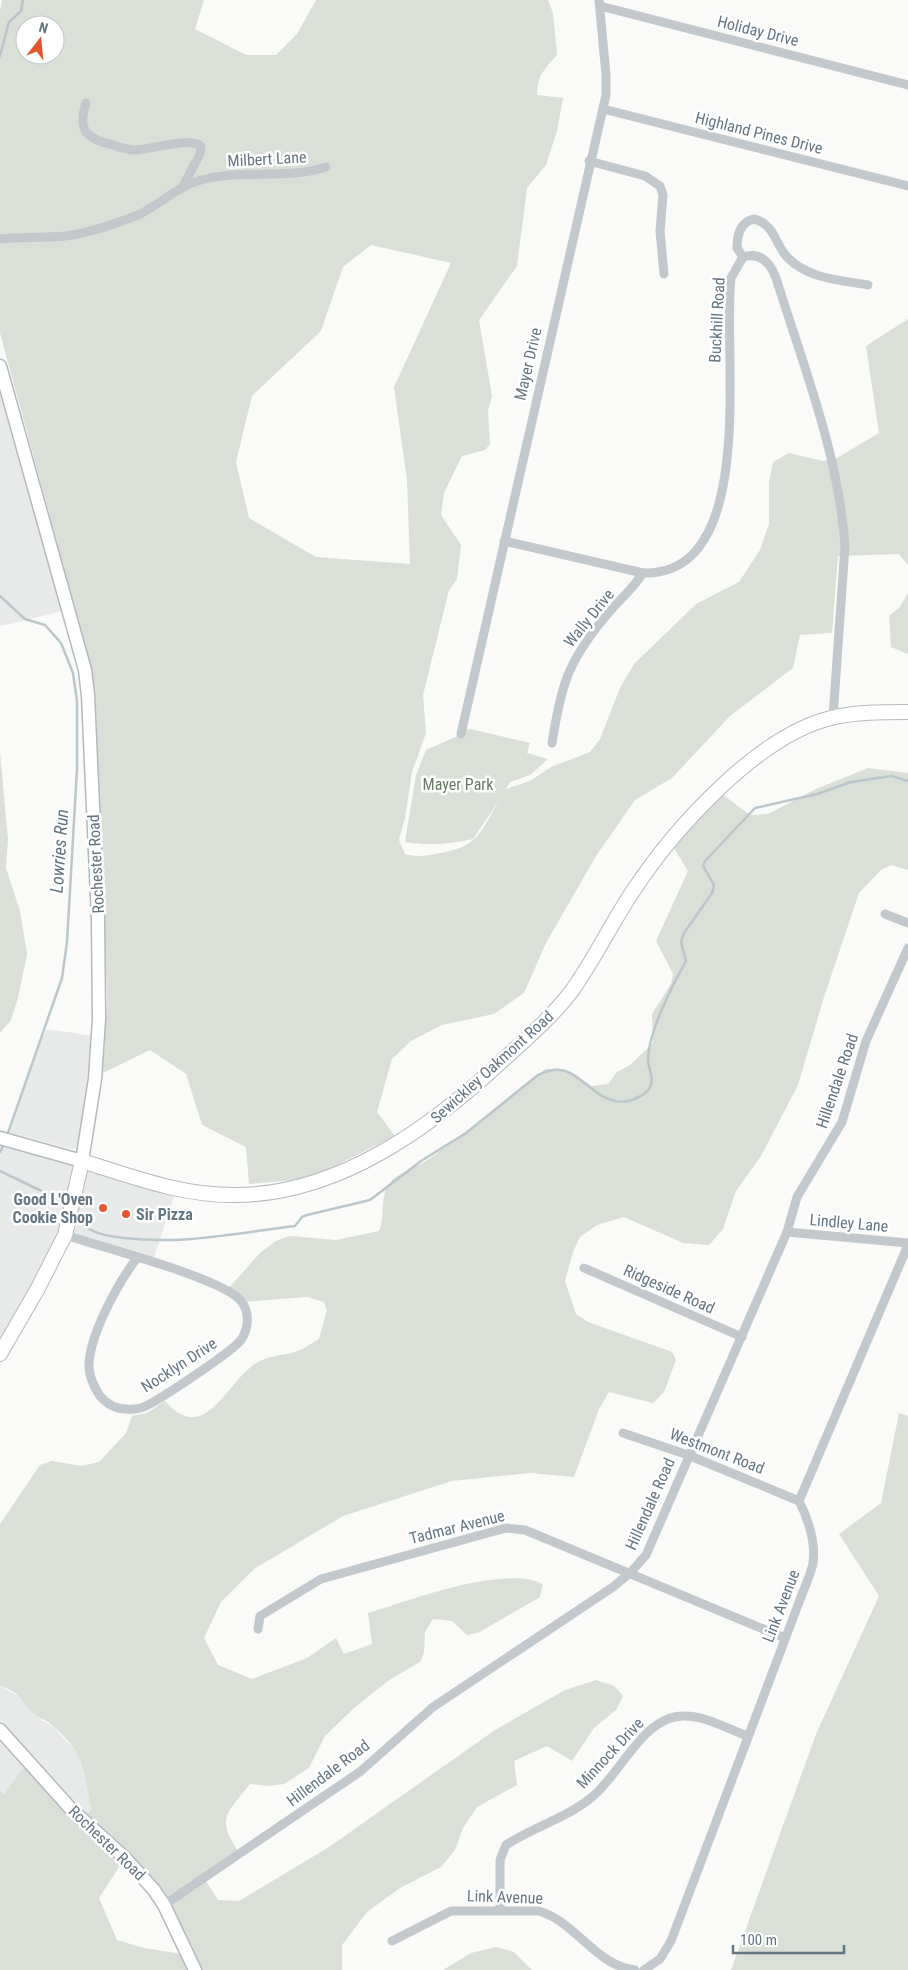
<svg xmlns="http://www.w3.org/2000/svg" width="908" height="1970" viewBox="0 0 908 1970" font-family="'Roboto Condensed',sans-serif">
<rect width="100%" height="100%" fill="#fafaf8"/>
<g fill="#e8e9e9">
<path d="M 0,385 L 63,611 L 1,626 L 0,624 Z"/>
<path d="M 47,1029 L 94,1036 L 85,1118 L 78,1147 L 72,1149 L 10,1133 L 38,1046 Z"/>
<path d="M 0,1138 L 176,1190 L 152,1263 L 65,1235 L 0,1354 Z"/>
<path d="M 0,1686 L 24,1699 L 34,1715 L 52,1726 L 77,1752 L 87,1776 L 91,1809 L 83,1820 L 28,1763 L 4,1794 L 0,1791 Z"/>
</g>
<g fill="#dadfd7" fill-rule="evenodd">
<path d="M 2,0 L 204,0 L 195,29 L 246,55 L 276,55 L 297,34 L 316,0 L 548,0 L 553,13 L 557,55 C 545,68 536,77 537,95 L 563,98 L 557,131 L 546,165 L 527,188 L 517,266 L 479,320 L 492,396 L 488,410 L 490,444 L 485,450 L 462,456 L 444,493 L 441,515 L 461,545 L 457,579 L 449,590 L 423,695 L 426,733 L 412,772 L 405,818 L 399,840 L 405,854 C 416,857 425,856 436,854 C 479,847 479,834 500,799 L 473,839 C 451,844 428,846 405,842 L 416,775 L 426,750 L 460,735 L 462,730 L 470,729 L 530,743 L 527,753 L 548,759 L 530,775 L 510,782 L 506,789 L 530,781 L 551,767 L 590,752 L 600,739 L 620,688 L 634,664 L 696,604 L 739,582 L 760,550 L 769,524 L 769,483 L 773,462 L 789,453 L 823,461 L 837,458 L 879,433 L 866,346 L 908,319 L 908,565 L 899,554 L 838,556 L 832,633 L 800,635 L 793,668 L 730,716 L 672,778 L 635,800 L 596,856 L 546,943 L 524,993 L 494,1014 L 442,1025 L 411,1041 L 392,1059 L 377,1112 L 395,1136 L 309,1179 L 249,1184 L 246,1147 L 202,1125 L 186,1074 L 150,1050 L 103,1073 L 107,997 L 93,675 L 0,333 L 0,11 ZM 25,25 L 55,25 L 55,55 L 25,55 ZM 371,245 L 451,263 L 394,387 L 407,480 L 410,564 L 316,557 L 249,518 L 236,462 L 252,396 L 321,331 L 343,267 Z"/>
<path d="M 908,593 L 908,654 L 891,647 L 889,616 L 900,607 Z"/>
<path d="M 0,752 L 8,839 L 6,868 L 20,911 L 27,954 L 18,998 L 11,1020 L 0,1033 Z"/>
<path d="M 868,768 L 908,773 L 908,870 L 891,865 L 881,870 L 859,893 L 824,997 L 798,1085 L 761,1156 L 736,1191 L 723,1229 L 709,1245 L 683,1243 L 624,1217 L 597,1225 L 580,1237 L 573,1252 L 565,1281 L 576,1314 L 588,1322 L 672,1352 L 676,1360 L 664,1392 L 653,1403 L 609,1392 L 599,1409 L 574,1477 L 530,1473 L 452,1481 L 343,1516 L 254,1569 L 221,1602 L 204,1638 L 218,1665 L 252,1679 L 307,1658 L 336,1638 L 344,1654 L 372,1644 L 368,1613 C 408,1601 504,1564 543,1584 L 540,1597 L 478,1633 L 467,1635 L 452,1621 L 433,1619 L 425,1632 L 424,1652 L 421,1661 L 388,1681 L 354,1708 L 325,1736 L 309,1768 L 284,1784 L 270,1786 L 250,1784 C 226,1815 215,1818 240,1854 L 204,1878 L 218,1900 L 239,1901 L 329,1847 L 495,1730 L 565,1690 L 596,1680 L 614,1686 L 623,1696 L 616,1710 L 594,1728 L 572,1761 L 547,1746 L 514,1761 L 517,1785 L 477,1807 L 463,1828 L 455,1850 L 441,1867 L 400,1888 L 367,1912 L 342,1945 L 342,1970 L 0,1970 L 0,1791 L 4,1794 L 28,1762 L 83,1819 L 91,1809 C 83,1766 85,1752 48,1722 C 44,1719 38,1718 35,1715 C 21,1703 22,1692 0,1686 L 0,1524 L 40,1465 L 52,1461 L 82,1466 L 99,1462 L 126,1433 L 132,1416 L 147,1413 L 165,1401 C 206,1448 227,1379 258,1362 C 269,1356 279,1356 291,1353 C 301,1351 310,1344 319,1339 L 327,1310 L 324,1302 L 307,1297 L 242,1302 L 227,1290 L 260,1253 L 276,1241 L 290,1236 L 336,1240 L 379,1231 C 385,1216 380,1202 387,1187 C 394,1173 415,1169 427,1160 C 469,1132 507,1102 545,1069 C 564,1068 576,1075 592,1086 L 608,1084 L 617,1072 L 630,1065 L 653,1043 L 652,1014 L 671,984 L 673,974 L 656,941 L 688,871 L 670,842 L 718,791 L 750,815 L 768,814 L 816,789 ZM 125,1858 L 137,1870 L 188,1955 L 144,1948 L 117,1940 L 99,1898 Z"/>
<path d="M 899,1413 L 908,1416 L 908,1970 L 731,1970 L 816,1734 L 879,1596 L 839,1534 L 881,1503 Z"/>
<path d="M 496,1947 L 514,1952 L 532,1970 L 443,1970 L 471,1953 Z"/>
</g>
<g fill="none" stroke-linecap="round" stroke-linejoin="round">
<g stroke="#bbc7cb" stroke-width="2.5">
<path d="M 0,56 L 9,22 L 21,11 L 23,0"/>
<path d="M 0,596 L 25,619 L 45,625 L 61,643 L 73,673 L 77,701 L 77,769 L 67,942 L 62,978 L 8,1133"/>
<path d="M 0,1152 L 4,1144"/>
<path d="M 0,1171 L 54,1197 L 67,1207"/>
<path d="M 74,1215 C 79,1220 85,1227 91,1230 C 100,1235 114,1237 124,1238 C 182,1245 238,1233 295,1226 L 302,1217 L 307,1215 L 370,1200 L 421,1161 L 466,1133 L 538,1075 C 545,1072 552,1069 560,1070 C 583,1072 600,1110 632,1100 C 639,1097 647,1094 650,1087 C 655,1076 647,1068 648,1057 C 650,1030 672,985 686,961 L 681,942 L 684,933 L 712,893 L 714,885 L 703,866 L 705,861 L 755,808 L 817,794 L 851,782 L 892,776 L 908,781"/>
</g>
<g stroke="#b3babf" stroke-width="15">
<g id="secondary">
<path d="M 0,366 L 85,670 L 88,695 L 98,919 L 99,1019 L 95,1079 L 82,1161 L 0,1138"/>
<path d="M 0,1730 L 71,1809 L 125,1858 L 154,1890 L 164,1905 L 195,1970"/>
</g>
</g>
<g stroke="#b5babe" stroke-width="16">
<path id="primary" d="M 0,1354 L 37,1290 L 65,1235 L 82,1161 C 133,1177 182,1196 237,1195 C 339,1194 430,1128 502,1061 C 526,1039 551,1018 571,992 C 594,960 611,924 633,891 C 674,829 757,736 831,718 C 855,712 883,712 908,712"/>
</g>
<g stroke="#c3c8cc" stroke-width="9">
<path d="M 600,6 L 908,85"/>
<path d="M 86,103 C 77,131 87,139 113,145 C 119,147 126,149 132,150 C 152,151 185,136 201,146 L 200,154 L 182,188"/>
<path d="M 603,109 L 908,186"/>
<path d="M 589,161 L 645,176 L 660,186 L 663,195 L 660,231 L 664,274"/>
<path d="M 0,239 C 22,237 43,238 65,236 C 90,233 115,224 138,215 C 160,205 177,186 201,180 C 243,169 286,180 326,167"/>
<path d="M 743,257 L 737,248 C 737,235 740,222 754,219 C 775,224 775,245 788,258 C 809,279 840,280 868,285"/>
<path d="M 504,541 L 643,573 C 760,576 722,351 731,278 L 743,257 C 760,252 770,262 776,278 C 803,365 839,455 845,546 L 833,717"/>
<path d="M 461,734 L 606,95 L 606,75 L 599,0"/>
<path d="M 552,743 C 561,686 567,663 605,617 C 617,602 632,590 643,573"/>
<path d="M 885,914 L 908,923"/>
<path d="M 787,1232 L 908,1243"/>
<path d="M 65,1235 C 98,1246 223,1278 241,1301 C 250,1312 249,1328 241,1340 C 232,1352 163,1397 148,1405 C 142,1408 133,1410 126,1409 C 115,1409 107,1404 100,1396 C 94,1387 90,1379 89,1368 C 88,1337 118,1283 137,1258"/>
<path d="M 584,1268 L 742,1337"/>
<path d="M 623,1433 L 688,1455 L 799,1501"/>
<path d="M 258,1629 L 260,1616 L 321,1579 L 506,1528 L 525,1530 L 785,1638"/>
<path d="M 164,1905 L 361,1771 L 433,1707 L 613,1587 L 631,1572 L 646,1555 L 787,1232 L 797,1197 L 842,1122 L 866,1041 L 908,948"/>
<path d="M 500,1910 L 500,1860 L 506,1845 C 533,1827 567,1818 592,1797 C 620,1775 643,1716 683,1716 C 704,1715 728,1729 747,1736"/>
<path d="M 392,1941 L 451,1911 L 539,1911 C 576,1922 596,1966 635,1970"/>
<path d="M 644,1970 L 660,1959 L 671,1941 L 801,1597 C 805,1586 811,1574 813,1563 C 816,1543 808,1518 799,1501 L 908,1245"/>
</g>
<use href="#secondary" stroke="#fff" stroke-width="12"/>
<use href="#primary" stroke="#fff" stroke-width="14"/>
</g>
<g fill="#e4572e" stroke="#fff" stroke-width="2">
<circle cx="103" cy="1208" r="5"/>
<circle cx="126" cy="1214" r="5"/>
</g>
<g text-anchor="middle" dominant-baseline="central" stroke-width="5" stroke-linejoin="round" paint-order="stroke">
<g font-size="16" fill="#657683" stroke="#fff">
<text transform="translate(758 31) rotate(14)">Holiday Drive</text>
<text transform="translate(759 133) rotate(14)">Highland Pines Drive</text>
<text transform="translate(267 159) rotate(-3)">Milbert Lane</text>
<text transform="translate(717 320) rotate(-87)">Buckhill Road</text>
<text transform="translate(528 364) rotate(-77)">Mayer Drive</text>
<text transform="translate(589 618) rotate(-51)">Wally Drive</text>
<text transform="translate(96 864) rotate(-93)">Rochester Road</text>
<text transform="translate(492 1067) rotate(-42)">Sewickley Oakmont Road</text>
<text transform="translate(837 1081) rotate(-71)">Hillendale Road</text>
<text transform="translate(849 1223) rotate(5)">Lindley Lane</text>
<text transform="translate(669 1289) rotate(24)">Ridgeside Road</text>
<text transform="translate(179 1365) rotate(-33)">Nocklyn Drive</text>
<text transform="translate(717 1451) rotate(21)">Westmont Road</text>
<text transform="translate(650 1504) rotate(-66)">Hillendale Road</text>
<text transform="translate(457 1527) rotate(-14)">Tadmar Avenue</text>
<text transform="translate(781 1606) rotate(-69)">Link Avenue</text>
<text transform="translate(610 1753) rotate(-47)">Minnock Drive</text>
<text transform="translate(328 1773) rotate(-37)">Hillendale Road</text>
<text transform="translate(107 1843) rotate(44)">Rochester Road</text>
<text transform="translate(505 1897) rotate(2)">Link Avenue</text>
</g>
<g font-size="16" fill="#687a64" stroke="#fff">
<text x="458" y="784">Mayer Park</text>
</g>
<g font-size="16" font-weight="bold" fill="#657683" stroke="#fff" text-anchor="end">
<text x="93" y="1199">Good L'Oven<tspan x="93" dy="18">Cookie Shop</tspan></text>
<text x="136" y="1214" text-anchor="start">Sir Pizza</text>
</g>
<g font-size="18" font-style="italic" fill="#60757c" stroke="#fff">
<text transform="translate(59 851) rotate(-86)">Lowries Run</text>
</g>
</g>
<g transform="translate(40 40) rotate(16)"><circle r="24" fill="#ffffff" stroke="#c1c8cd"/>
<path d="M0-4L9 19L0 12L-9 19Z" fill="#e4572e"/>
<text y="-8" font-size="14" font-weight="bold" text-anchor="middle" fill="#657683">N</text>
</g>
<path d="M733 1945v8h111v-8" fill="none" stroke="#657683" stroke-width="2.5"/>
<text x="740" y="1945" font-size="15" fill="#657683" stroke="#ffffff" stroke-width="4" paint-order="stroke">100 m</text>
</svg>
